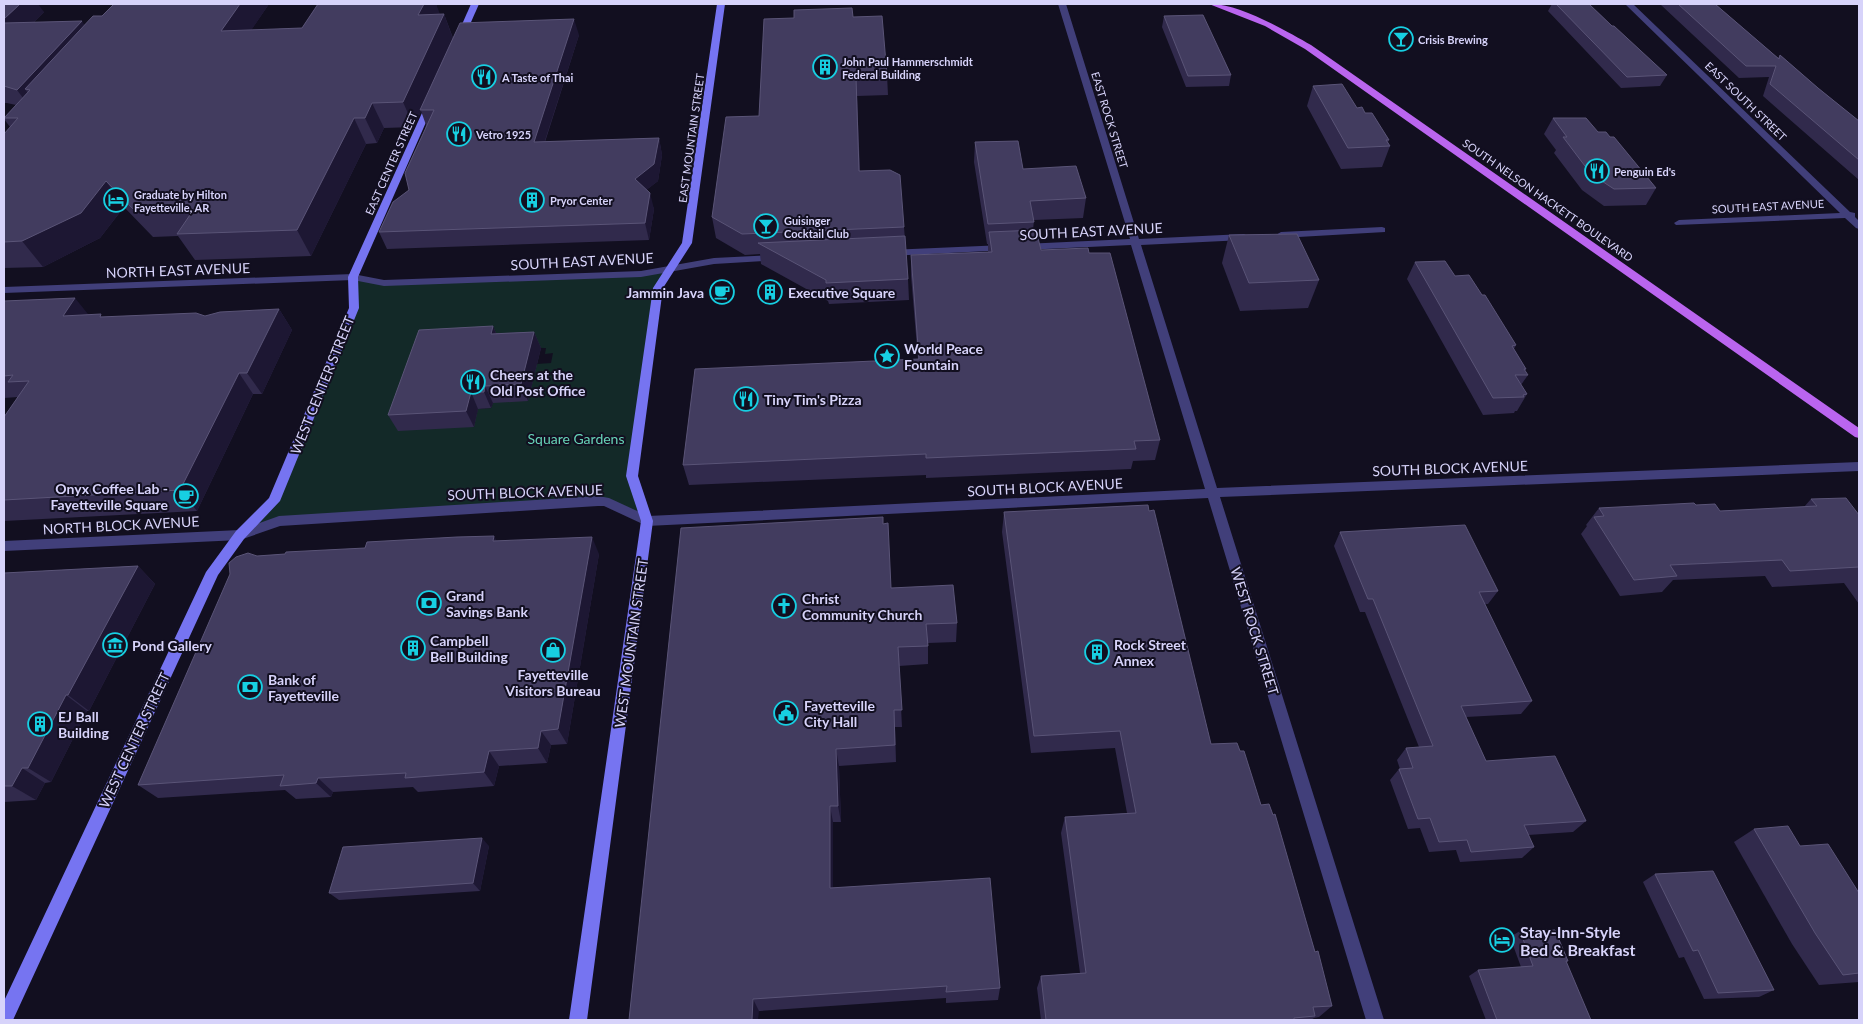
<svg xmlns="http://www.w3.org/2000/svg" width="1863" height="1024" viewBox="0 0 1863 1024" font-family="Lato,sans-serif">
<rect width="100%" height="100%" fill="#120f20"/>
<path fill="#132928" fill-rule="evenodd" d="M 669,270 L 658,288 L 632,476 L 647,521 L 605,501 L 279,521 L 240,535 L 274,501 L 354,308 L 353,277 L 384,283 L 639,274 ZM 427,346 L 546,348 L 545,354 L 553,353 L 551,363 L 537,364 L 493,403 L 491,408 L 478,409 L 473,427 Z"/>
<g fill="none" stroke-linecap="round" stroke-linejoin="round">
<g fill="#413f7a" fill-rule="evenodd">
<path d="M 1058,4 L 1066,4 L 1139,239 L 1244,234 L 1249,237 L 1244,240 L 1141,245 L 1217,488 L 1859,462 L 1859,471 L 1220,497 L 1384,1020 L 1366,1020 L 1208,498 L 647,526 L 604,506 L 598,506 L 280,526 L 240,540 L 4,551 L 4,541 L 240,530 L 279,516 L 598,496 L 609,498 L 648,516 L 1205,489 L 1131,245 L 1024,250 L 1019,247 L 1024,244 L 1130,239 Z"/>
<path d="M 1625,4 L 1633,4 L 1850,212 L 1855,213 L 1855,217 L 1859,221 L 1859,229 L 1856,228 L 1845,218 L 1676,225 L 1674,223 L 1679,220 L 1840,213 Z"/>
<path d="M 1382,227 L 1385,228 L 1385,232 L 1281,238 L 1276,235 L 1281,232 Z"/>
<path d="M 1004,245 L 1008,246 L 1008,250 L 889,256 L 884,253 L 889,250 Z"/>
<path d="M 776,255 L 780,256 L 780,260 L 714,264 L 641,277 L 384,286 L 353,280 L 4,293 L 4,287 L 353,274 L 384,280 L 641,271 L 714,258 Z"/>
</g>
<g fill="#7674f1" fill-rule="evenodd">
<path d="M 471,4 L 479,4 L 464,38 L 457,40 L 456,38 Z"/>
<path d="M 717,4 L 725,4 L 692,243 L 663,288 L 638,476 L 653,521 L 587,1020 L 569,1020 L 641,521 L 626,476 L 653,288 L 682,243 Z"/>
<path d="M 430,101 L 434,104 L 358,277 L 359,308 L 280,501 L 244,539 L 218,575 L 13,1020 L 4,1020 L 4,1001 L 206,572 L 236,531 L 269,498 L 349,308 L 348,277 L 426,104 Z"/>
</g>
<path fill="#ba65ef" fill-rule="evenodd" d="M 1209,4 C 1237,2 1286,31 1311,45 L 1859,428 L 1859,438 L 1855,437 L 1305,49 L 1265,26 Z"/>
</g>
<g fill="#312a4c">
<path d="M 4,4 L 44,12 L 34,22 L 84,25 L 102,16 L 114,4 L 269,4 L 251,30 L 302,28 L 318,4 L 436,4 L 439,15 L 444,14 L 453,38 L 579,35 L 545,142 L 659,138 L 662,155 L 658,181 L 646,190 L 654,209 L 649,240 L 387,249 L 379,232 L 409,190 L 426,125 L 421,111 L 414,127 L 384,128 L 377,143 L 366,144 L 311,256 L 195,260 L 178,236 L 153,237 L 124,207 L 100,238 L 43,267 L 4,268 L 4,134 L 10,127 L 4,119 L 4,118 L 16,105 L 7,103 L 4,103 Z"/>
<path d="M 1552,4 L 1589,4 L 1612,26 L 1667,75 L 1660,86 L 1621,88 L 1548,11 Z"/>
<path d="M 1662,4 L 1715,4 L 1778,58 L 1780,55 L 1818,88 L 1859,121 L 1859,180 L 1763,96 L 1769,77 L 1739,78 L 1661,5 Z"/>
<path d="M 1164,16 L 1231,75 L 1229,86 L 1186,87 L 1162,27 Z"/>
<path d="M 853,17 L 887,75 L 888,95 L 857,96 L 860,171 L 904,227 L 908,279 L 909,300 L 829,304 L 828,301 L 761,264 L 760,254 L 745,255 L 716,238 L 712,217 L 759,116 Z"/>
<path d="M 1313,86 L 1357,108 L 1365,113 L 1389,140 L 1388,142 L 1390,146 L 1382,167 L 1341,169 L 1307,106 Z"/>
<path d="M 1553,118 L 1598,132 L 1610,137 L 1656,188 L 1646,205 L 1604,206 L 1582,190 L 1554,153 L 1556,150 L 1544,134 Z"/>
<path d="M 975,142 L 1023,169 L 1086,198 L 1083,218 L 1034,220 L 1033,230 L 1041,250 L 1089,253 L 1160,440 L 1155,460 L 1133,461 L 1131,469 L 926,478 L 926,475 L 689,485 L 683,465 L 918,359 L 911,276 L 911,255 L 988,252 L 988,244 L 987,244 L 974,162 Z"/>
<path d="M 1229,235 L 1319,280 L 1308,308 L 1240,311 L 1222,263 Z"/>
<path d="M 1415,262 L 1482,295 L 1516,345 L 1514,349 L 1526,369 L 1525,371 L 1528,375 L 1521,385 L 1527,394 L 1517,411 L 1515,411 L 1514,413 L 1483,415 L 1407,279 Z"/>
<path d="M 4,301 L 103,317 L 205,316 L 279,309 L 292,330 L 262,394 L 253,394 L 197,511 L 4,521 L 4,417 L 18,397 L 4,398 Z"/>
<path d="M 493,326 L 496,333 L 534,332 L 541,348 L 528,401 L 493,403 L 491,408 L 478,409 L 474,427 L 398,431 L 388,415 Z"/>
<path d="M 1811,499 L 1859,515 L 1859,604 L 1844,583 L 1772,587 L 1765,576 L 1673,580 L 1662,592 L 1620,596 L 1581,534 L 1587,526 L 1586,525 L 1599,508 L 1696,505 L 1720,511 L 1804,507 Z"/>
<path d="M 1004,512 L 1211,744 L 1240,751 L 1315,952 L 1332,1006 L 1319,1017 L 1314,1018 L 1311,1020 L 1041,1020 L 1037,988 L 1041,976 L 1080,973 L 1061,833 L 1065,817 L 1127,813 L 1115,748 L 1031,753 L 1002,532 Z"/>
<path d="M 1340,532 L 1498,591 L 1488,604 L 1485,604 L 1532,701 L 1521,714 L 1466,717 L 1486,761 L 1586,821 L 1573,832 L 1528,835 L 1534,847 L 1522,858 L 1460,862 L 1456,850 L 1429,852 L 1420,828 L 1408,829 L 1390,780 L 1399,769 L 1400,769 L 1397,760 L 1406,748 L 1419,747 L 1365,612 L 1360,612 L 1334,546 Z"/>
<path d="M 497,541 L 599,554 L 567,744 L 551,745 L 547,763 L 499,766 L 494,786 L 418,792 L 413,787 L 333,792 L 331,797 L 296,799 L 285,790 L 158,798 L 138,785 L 257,556 Z"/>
<path d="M 138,566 L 155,584 L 89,711 L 87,711 L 51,782 L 45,783 L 36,800 L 4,802 L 4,573 Z"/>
<path d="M 892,588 L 957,623 L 956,642 L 928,643 L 928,664 L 899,666 L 902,727 L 895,727 L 896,762 L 839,766 L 841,822 L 833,822 L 833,888 L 1000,988 L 998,1000 L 946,1003 L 946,998 L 629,1020 Z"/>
<path d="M 1754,829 L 1800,846 L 1859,893 L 1859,982 L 1819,985 L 1792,944 L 1734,842 Z"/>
<path d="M 489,846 L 480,891 L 339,900 L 329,893 Z"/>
<path d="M 1655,874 L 1774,990 L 1759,997 L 1704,999 L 1684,957 L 1679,958 L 1643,882 Z"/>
<path d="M 1520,931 L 1568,961 L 1566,962 L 1591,1020 L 1486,1020 L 1469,976 L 1478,970 L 1521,967 L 1510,937 Z"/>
</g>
<g fill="#1d1733">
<path d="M 20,4 L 38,4 L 44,12 L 13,43 L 4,30 L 4,19 Z"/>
<path d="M 240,4 L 269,4 L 234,56 L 221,31 Z"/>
<path d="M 424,4 L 436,4 L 440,14 L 427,40 L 418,15 Z"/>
<path d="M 444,14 L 453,39 L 414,127 L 403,102 Z"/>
<path d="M 574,19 L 579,35 L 539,159 L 534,142 Z"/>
<path d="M 82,21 L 94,41 L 25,89 L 36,105 L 32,110 L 17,90 Z"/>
<path d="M 856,77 L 857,96 L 860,191 L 859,171 Z"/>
<path d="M 372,103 L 384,128 L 377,143 L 365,118 Z"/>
<path d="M 354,118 L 366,144 L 311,256 L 297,230 Z"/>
<path d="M 659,138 L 662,155 L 658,181 L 639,196 L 635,179 Z"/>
<path d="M 106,181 L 124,207 L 100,238 L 43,267 L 22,241 Z"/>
<path d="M 650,193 L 654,209 L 649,240 L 645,223 Z"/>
<path d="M 75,298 L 92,319 L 63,316 Z"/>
<path d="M 279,309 L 292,330 L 262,394 L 247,373 Z"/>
<path d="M 493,326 L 500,343 L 491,334 Z"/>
<path d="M 534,332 L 541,348 L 528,401 L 521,384 Z"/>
<path d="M 239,373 L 253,394 L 197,511 L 180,490 Z"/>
<path d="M 485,386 L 493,403 L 491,408 L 484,392 Z"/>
<path d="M 471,392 L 478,409 L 474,427 L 466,411 Z"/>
<path d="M 494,536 L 503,552 L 493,541 Z"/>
<path d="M 592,537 L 599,554 L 567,744 L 558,729 Z"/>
<path d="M 138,566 L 155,584 L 89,711 L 68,695 Z"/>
<path d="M 66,695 L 87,711 L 51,782 L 28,768 Z"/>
<path d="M 541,731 L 551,745 L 547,763 L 538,748 Z"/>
<path d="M 836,749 L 839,766 L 841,822 L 838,806 Z"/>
<path d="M 489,751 L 499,766 L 494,786 L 484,772 Z"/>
<path d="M 22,768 L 45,783 L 36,800 L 12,786 Z"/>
<path d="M 318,778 L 333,792 L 331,797 L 316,783 Z"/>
<path d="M 830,806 L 833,822 L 833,902 L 830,888 Z"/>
<path d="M 482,838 L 489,846 L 480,891 L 473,883 Z"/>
<path d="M 753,999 L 759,1011 L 758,1020 L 752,1020 Z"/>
</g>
<g fill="#423c5f" stroke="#5a5477">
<path d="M 4,4 L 20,4 L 4,19 Z"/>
<path d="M 114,4 L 240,4 L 221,31 L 302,28 L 318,4 L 424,4 L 418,15 L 444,14 L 403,102 L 372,103 L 365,118 L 354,118 L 297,230 L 177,234 L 194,209 L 135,211 L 106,181 L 81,213 L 22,241 L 4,242 L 4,134 L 18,118 L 4,118 L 30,90 L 25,89 L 93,16 L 102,16 Z"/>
<path d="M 1556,4 L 1589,4 L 1612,26 L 1614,26 L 1667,75 L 1627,77 Z"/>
<path d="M 1678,4 L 1715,4 L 1779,59 L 1780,55 L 1818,88 L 1859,121 L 1859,160 L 1770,84 L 1776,66 L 1746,66 Z"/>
<path d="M 852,8 L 853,17 L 882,16 L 887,75 L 856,77 L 859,171 L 890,170 L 900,175 L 904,227 L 742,234 L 712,217 L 726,117 L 759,116 L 764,19 L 794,18 L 794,10 Z"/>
<path d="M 1203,15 L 1231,75 L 1188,76 L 1164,16 Z"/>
<path d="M 574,19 L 534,142 L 659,138 L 654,164 L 635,179 L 650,193 L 645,223 L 379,232 L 393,202 L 409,190 L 405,173 L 434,110 L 420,110 L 460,23 Z"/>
<path d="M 82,21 L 17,90 L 4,86 L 4,23 Z"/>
<path d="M 1342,84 L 1357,108 L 1362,107 L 1365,113 L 1372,113 L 1389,140 L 1386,140 L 1390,146 L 1348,148 L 1313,86 Z"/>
<path d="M 1553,118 L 1586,118 L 1598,132 L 1606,132 L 1610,137 L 1614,137 L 1656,188 L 1614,189 L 1591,174 L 1563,137 L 1567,137 Z"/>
<path d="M 1018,141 L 1023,169 L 1076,166 L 1086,198 L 1030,201 L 1034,222 L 988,224 L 975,142 Z"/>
<path d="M 1036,230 L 1041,250 L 1088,248 L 1089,253 L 1110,253 L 1160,440 L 1134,441 L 1136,449 L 926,458 L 926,454 L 683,465 L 695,369 L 919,359 L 911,255 L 992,252 L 989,232 Z"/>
<path d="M 1297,234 L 1319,280 L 1249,283 L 1229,235 Z"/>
<path d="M 905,236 L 908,279 L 826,283 L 826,280 L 758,243 Z"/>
<path d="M 1445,261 L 1455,276 L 1469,275 L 1482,295 L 1485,295 L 1516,345 L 1512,346 L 1526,369 L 1524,369 L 1528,375 L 1515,375 L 1527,394 L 1523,395 L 1524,397 L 1493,398 L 1415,262 Z"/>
<path d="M 75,298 L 63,316 L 101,314 L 100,317 L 196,313 L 205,316 L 220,312 L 279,309 L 247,373 L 239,373 L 180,490 L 4,500 L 4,417 L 29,381 L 8,382 L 13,375 L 4,376 L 4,301 Z"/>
<path d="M 493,326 L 491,334 L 534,332 L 521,384 L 485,386 L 484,392 L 471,392 L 466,411 L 388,415 L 419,330 Z"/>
<path d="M 1846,498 L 1859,515 L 1859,567 L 1790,571 L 1782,560 L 1670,565 L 1677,576 L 1634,580 L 1594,517 L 1604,516 L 1599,508 L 1694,503 L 1696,505 L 1715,504 L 1720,511 L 1817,506 L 1811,499 Z"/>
<path d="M 1148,505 L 1149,511 L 1154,510 L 1211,744 L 1237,743 L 1240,751 L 1244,751 L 1261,805 L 1269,804 L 1273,815 L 1275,814 L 1315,952 L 1318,951 L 1332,1006 L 1313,1007 L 1315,1016 L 1294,1018 L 1294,1020 L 1046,1020 L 1041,976 L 1086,973 L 1065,817 L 1136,813 L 1120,731 L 1034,736 L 1004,512 Z"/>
<path d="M 883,517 L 883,524 L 888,523 L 891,588 L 953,585 L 957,623 L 926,624 L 928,646 L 898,647 L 902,710 L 894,710 L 895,745 L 836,749 L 838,806 L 830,806 L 830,888 L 990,878 L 1000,988 L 946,992 L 947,986 L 753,999 L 752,1020 L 629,1020 L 681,528 Z"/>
<path d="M 1465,525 L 1498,591 L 1479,592 L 1532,701 L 1461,706 L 1486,761 L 1555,756 L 1586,821 L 1524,825 L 1534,847 L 1471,852 L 1467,840 L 1439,842 L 1430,818 L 1418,819 L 1399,769 L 1413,768 L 1406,748 L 1433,746 L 1373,599 L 1368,599 L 1340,532 Z"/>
<path d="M 494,536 L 493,541 L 592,537 L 558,729 L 541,731 L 538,748 L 489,751 L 484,772 L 405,778 L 406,773 L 318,778 L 316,783 L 280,786 L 284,775 L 138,785 L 230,574 L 229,563 L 236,557 L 248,553 L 257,556 L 285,554 L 286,552 L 365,548 L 367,542 L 457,537 Z"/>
<path d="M 138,566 L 68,695 L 66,695 L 28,768 L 22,768 L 12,786 L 4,786 L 4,573 Z"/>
<path d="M 1788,826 L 1800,846 L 1828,844 L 1859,893 L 1859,973 L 1843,975 L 1815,933 L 1754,829 Z"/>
<path d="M 482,838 L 473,883 L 329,893 L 343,847 Z"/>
<path d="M 1713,871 L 1774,990 L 1718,993 L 1698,950 L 1693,951 L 1655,874 Z"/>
<path d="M 1555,930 L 1568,961 L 1566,961 L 1591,1020 L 1497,1020 L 1478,970 L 1533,966 L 1520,931 Z"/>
</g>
<defs>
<g id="bar-ring" transform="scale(1.25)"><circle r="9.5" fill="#120f20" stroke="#17cfe2" stroke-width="1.5"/><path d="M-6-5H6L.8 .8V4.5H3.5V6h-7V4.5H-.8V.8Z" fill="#17cfe2"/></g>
<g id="building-ring" transform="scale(1.25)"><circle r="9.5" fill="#120f20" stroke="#17cfe2" stroke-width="1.5"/><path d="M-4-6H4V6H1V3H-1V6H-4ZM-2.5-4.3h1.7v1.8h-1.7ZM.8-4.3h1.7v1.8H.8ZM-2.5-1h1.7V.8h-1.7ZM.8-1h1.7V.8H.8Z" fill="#17cfe2"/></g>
<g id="restaurant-ring" transform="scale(1.25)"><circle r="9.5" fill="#120f20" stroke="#17cfe2" stroke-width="1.5"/><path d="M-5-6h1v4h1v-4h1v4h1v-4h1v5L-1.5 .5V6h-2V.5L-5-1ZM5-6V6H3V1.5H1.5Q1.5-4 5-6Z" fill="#17cfe2"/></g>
<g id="hotel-ring" transform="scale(1.25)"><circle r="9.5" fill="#120f20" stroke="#17cfe2" stroke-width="1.5"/><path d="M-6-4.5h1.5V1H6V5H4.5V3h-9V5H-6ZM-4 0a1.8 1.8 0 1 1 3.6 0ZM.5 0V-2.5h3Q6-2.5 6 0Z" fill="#17cfe2"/></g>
<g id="cafe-ring" transform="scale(1.25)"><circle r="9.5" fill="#120f20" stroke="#17cfe2" stroke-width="1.5"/><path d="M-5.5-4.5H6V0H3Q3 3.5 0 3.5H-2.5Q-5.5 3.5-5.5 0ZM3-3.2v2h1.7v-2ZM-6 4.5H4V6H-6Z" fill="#17cfe2"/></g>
<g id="sight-ring" transform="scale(1.25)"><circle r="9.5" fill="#120f20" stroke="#17cfe2" stroke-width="1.5"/><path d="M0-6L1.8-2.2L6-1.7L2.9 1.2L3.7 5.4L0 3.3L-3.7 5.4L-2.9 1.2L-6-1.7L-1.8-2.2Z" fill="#17cfe2"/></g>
<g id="bank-ring" transform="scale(1.25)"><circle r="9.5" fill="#120f20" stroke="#17cfe2" stroke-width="1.5"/><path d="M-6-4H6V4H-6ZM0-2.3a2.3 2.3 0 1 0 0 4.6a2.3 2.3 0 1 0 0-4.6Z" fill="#17cfe2"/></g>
<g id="church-ring" transform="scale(1.25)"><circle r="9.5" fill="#120f20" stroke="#17cfe2" stroke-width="1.5"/><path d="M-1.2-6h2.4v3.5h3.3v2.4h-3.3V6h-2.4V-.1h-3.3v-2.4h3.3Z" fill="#17cfe2"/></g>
<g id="museum-ring" transform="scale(1.25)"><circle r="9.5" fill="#120f20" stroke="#17cfe2" stroke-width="1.5"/><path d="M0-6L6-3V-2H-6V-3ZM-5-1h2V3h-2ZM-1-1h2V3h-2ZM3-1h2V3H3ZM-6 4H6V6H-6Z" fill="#17cfe2"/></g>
<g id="shop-ring" transform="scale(1.25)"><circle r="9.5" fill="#120f20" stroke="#17cfe2" stroke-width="1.5"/><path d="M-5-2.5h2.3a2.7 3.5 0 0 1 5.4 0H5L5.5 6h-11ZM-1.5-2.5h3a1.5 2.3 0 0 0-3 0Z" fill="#17cfe2"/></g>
<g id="civic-ring" transform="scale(1.25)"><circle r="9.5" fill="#120f20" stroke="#17cfe2" stroke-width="1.5"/><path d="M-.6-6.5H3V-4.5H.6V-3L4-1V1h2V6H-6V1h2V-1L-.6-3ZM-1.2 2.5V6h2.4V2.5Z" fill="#17cfe2"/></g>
</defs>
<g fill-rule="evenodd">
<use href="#bar-ring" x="1401" y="39"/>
<use href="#building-ring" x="825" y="67"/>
<use href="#restaurant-ring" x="484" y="77"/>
<use href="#restaurant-ring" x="459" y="134"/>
<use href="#restaurant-ring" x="1597" y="171"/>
<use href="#hotel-ring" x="116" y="200"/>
<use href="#building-ring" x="532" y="200"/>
<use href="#bar-ring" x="766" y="226"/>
<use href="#cafe-ring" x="722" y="292"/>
<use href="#building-ring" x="770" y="292"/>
<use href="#sight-ring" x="887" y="356"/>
<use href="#restaurant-ring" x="473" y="382"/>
<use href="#restaurant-ring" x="746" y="399"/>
<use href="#cafe-ring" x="186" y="496"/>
<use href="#bank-ring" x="429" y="603"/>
<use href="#church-ring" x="784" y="606"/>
<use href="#museum-ring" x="115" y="645"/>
<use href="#building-ring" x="413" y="648"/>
<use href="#shop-ring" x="553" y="650"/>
<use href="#building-ring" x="1097" y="652"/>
<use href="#bank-ring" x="250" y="687"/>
<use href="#civic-ring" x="786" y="713"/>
<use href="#building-ring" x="40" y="724"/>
<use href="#hotel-ring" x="1502" y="940"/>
</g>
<g text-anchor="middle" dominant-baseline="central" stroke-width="4" stroke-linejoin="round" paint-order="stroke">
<g font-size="11" font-weight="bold" fill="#d7d3fa" stroke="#120f20" text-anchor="start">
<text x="1418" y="39">Crisis Brewing</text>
<text x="842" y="61">John Paul Hammerschmidt<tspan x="842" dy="13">Federal Building</tspan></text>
<text x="502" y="77">A Taste of Thai</text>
<text x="476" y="134">Vetro 1925</text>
<text x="1614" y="171">Penguin Ed's</text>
<text x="134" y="194">Graduate by Hilton<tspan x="134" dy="13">Fayetteville, AR</tspan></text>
<text x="550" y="200">Pryor Center</text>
<text x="784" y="220">Guisinger<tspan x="784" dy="13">Cocktail Club</tspan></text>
</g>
<g font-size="11" fill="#d7d3fa" stroke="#120f20">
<text transform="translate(1746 101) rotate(44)">EAST SOUTH STREET</text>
<text transform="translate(1110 120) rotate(73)">EAST ROCK STREET</text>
<text transform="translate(691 138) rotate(-82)">EAST MOUNTAIN STREET</text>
<text transform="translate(391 163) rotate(-66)">EAST CENTER STREET</text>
<text transform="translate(1548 200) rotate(35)">SOUTH NELSON HACKETT BOULEVARD</text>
<text transform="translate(1768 206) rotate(-3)">SOUTH EAST AVENUE</text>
</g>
<g font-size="14" fill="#d7d3fa" stroke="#120f20">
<text transform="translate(1091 231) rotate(-3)">SOUTH EAST AVENUE</text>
<text transform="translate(582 261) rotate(-3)">SOUTH EAST AVENUE</text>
<text transform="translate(178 270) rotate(-2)">NORTH EAST AVENUE</text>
<text transform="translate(322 385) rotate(-68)">WEST CENTER STREET</text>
<text transform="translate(1450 468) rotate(-2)">SOUTH BLOCK AVENUE</text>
<text transform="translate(1045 487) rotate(-3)">SOUTH BLOCK AVENUE</text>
<text transform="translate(525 492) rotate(-2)">SOUTH BLOCK AVENUE</text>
<text transform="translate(121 525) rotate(-3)">NORTH BLOCK AVENUE</text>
<text transform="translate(1255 631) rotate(73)">WEST ROCK STREET</text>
<text transform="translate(631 643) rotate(-82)">WEST MOUNTAIN STREET</text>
<text transform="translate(134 740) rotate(-65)">WEST CENTER STREET</text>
</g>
<g font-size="14" font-weight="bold" fill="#d7d3fa" stroke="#120f20" text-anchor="start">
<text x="704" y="292" text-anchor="end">Jammin Java</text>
<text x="788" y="292">Executive Square</text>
<text x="904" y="348">World Peace<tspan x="904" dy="16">Fountain</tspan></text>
<text x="490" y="374">Cheers at the<tspan x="490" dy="16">Old Post Office</tspan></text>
<text x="764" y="399">Tiny Tim's Pizza</text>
<text x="168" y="488" text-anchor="end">Onyx Coffee Lab -<tspan x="168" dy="16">Fayetteville Square</tspan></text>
<text x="446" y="595">Grand<tspan x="446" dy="16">Savings Bank</tspan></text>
<text x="802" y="598">Christ<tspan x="802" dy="16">Community Church</tspan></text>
<text x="430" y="640">Campbell<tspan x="430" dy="16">Bell Building</tspan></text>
<text x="1114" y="644">Rock Street<tspan x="1114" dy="16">Annex</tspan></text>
<text x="132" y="645">Pond Gallery</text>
<text x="553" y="674" text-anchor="middle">Fayetteville<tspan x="553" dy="16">Visitors Bureau</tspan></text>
<text x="268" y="679">Bank of<tspan x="268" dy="16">Fayetteville</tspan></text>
<text x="804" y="705">Fayetteville<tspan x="804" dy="16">City Hall</tspan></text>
<text x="58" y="716">EJ Ball<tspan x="58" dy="16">Building</tspan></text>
</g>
<g font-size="14" fill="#67d3b7" stroke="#120f20">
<text x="576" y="438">Square Gardens</text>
</g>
<g font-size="16" font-weight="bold" fill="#d7d3fa" stroke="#120f20" text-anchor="start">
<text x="1520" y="931">Stay-Inn-Style<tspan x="1520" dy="18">Bed &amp; Breakfast</tspan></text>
</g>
</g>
<rect width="1863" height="1024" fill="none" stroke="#d7d3fa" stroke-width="10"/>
</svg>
